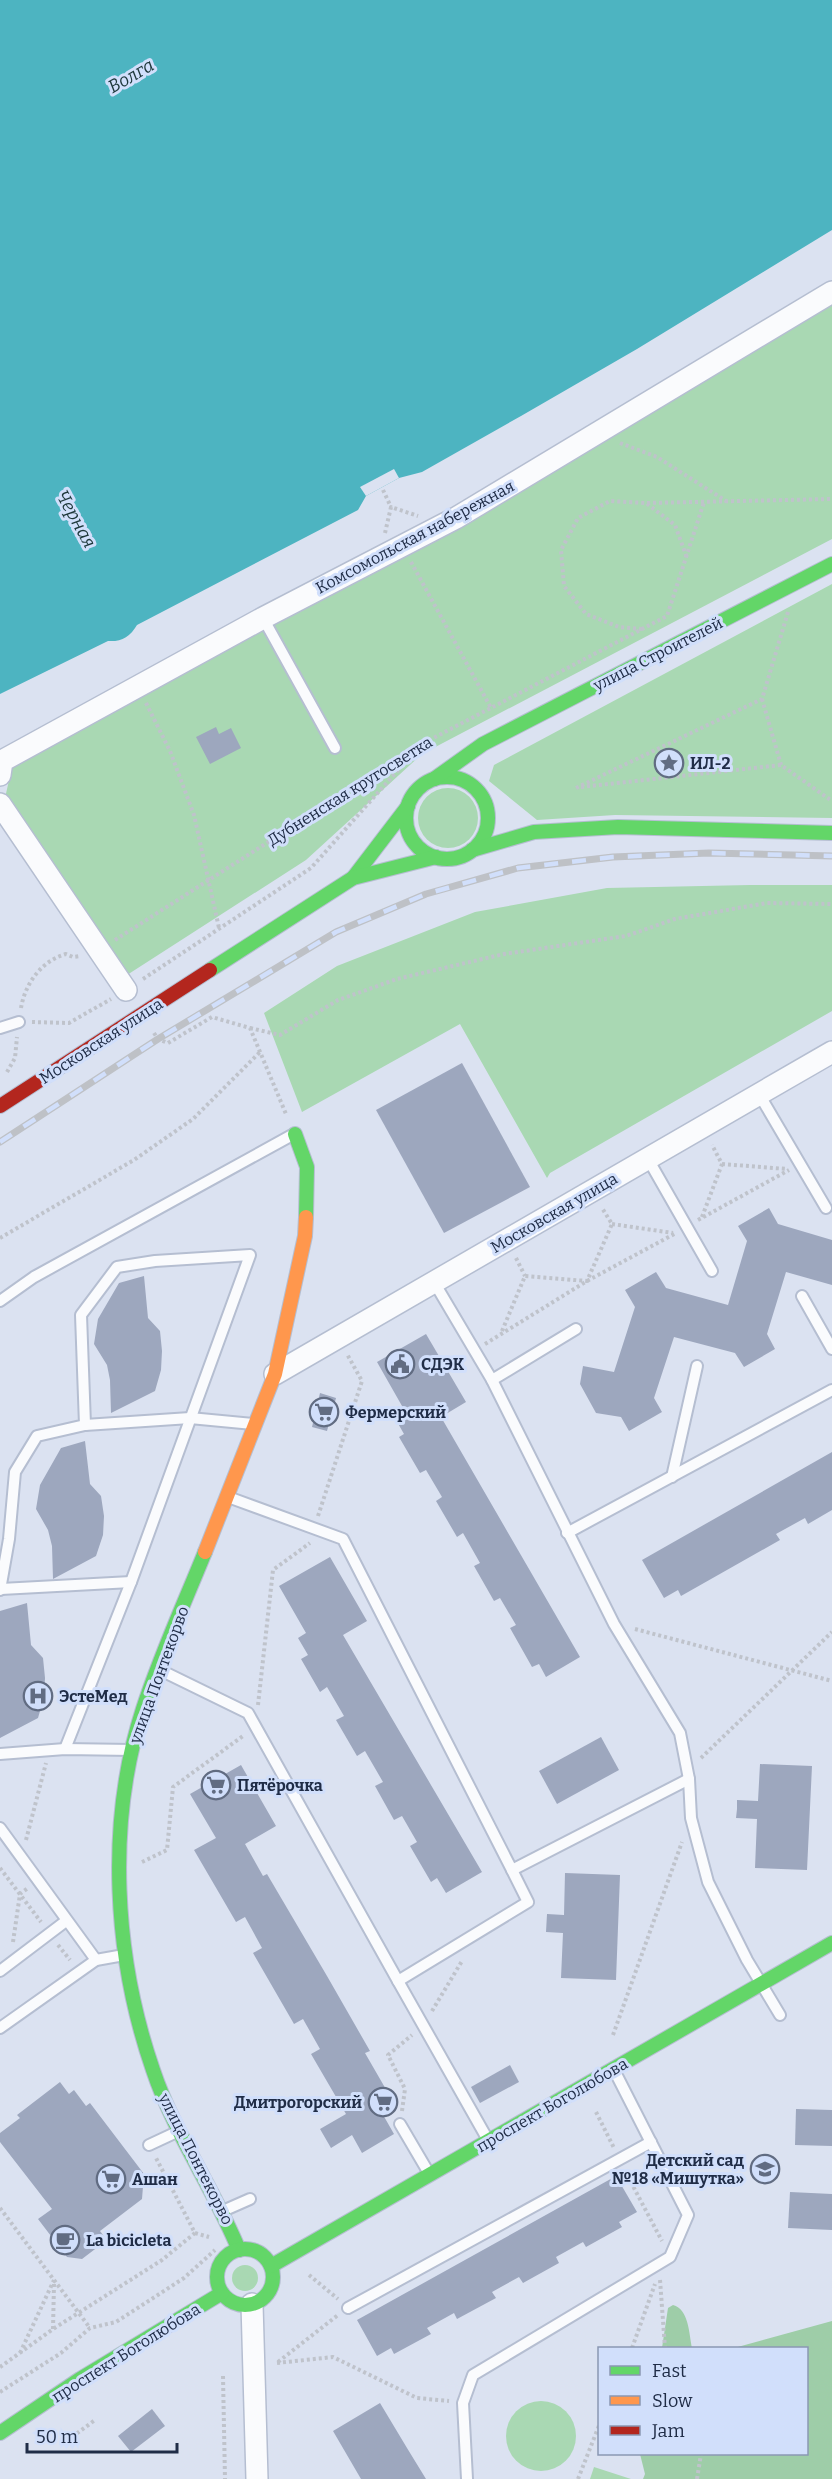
<svg xmlns="http://www.w3.org/2000/svg" width="832" height="2479" viewBox="0 0 832 2479" font-family="Bitter,serif">
<rect width="100%" height="100%" fill="#dbe2f1"/>
<g fill="#a9d8b3">
<path d="M 832,296 L 832,539 L 422,754 L 306,860 L 127,975 L 5,798 L 12,767 Z"/>
<path d="M 832,584 L 832,818 L 615,815 L 537,820 L 489,781 L 494,765 Z"/>
<circle cx="448" cy="818" r="30"/>
<path d="M 750,885 L 832,885 L 832,1011 L 550,1173 L 547,1178 L 460,1024 L 302,1112 L 264,1013 L 337,966 L 475,912 L 607,888 Z"/>
<circle cx="245" cy="2278" r="13"/>
<circle cx="541" cy="2436" r="35"/>
<path d="M 594,2467 L 631,2479 L 590,2479 Z"/>
</g>
<g fill="#9ecda8">
<path d="M 673,2305 C 689,2309 689,2334 692,2348 L 662,2348 L 668,2308 Z"/>
<path d="M 832,2321 L 832,2479 L 643,2479 L 645,2474 L 640,2454 L 806,2454 L 806,2348 L 734,2348 Z"/>
</g>
<path fill="#4db4c1" d="M 0,0 L 832,0 L 832,230 L 637,349 L 521,416 L 422,472 L 399,478 L 366,496 L 358,510 L 137,625 C 130,637 121,642 108,641 L 0,694 Z"/>
<path fill="#dbe2f1" d="M 394,469 L 399,478 L 366,496 L 360,487 Z"/>
<g fill="#9da7be">
<path d="M 216,727 L 219,734 L 231,728 L 241,748 L 210,764 L 196,737 Z"/>
<path d="M 462,1063 L 530,1187 L 444,1233 L 376,1110 Z"/>
<path d="M 769,1208 L 778,1224 L 832,1240 L 832,1285 L 786,1272 L 767,1334 L 775,1349 L 744,1367 L 735,1353 L 674,1337 L 654,1398 L 662,1412 L 629,1431 L 621,1417 L 596,1413 L 580,1384 L 583,1366 L 614,1372 L 635,1307 L 625,1290 L 656,1272 L 666,1288 L 728,1305 L 747,1241 L 738,1226 Z"/>
<path d="M 144,1276 L 148,1318 L 160,1331 L 162,1351 L 161,1370 L 155,1391 L 111,1413 L 110,1380 L 107,1365 L 94,1344 L 98,1319 L 119,1283 Z"/>
<path d="M 426,1334 L 466,1402 L 441,1417 L 580,1657 L 546,1677 L 539,1664 L 532,1667 L 510,1628 L 516,1625 L 500,1598 L 494,1601 L 474,1566 L 480,1563 L 463,1533 L 457,1537 L 436,1501 L 442,1497 L 426,1470 L 420,1473 L 399,1437 L 404,1434 L 396,1420 L 406,1413 L 377,1362 Z"/>
<path d="M 320,1393 L 336,1398 L 327,1431 L 312,1427 Z"/>
<path d="M 85,1441 L 90,1484 L 101,1496 L 104,1516 L 103,1535 L 96,1556 L 53,1579 L 52,1546 L 48,1530 L 36,1509 L 40,1485 L 61,1448 Z"/>
<path d="M 832,1452 L 832,1510 L 808,1524 L 805,1518 L 776,1534 L 780,1540 L 681,1596 L 678,1590 L 664,1598 L 642,1560 Z"/>
<path d="M 330,1557 L 367,1621 L 343,1635 L 482,1872 L 446,1893 L 437,1878 L 431,1882 L 410,1846 L 417,1842 L 402,1816 L 394,1820 L 375,1786 L 383,1782 L 365,1751 L 357,1756 L 336,1720 L 344,1716 L 327,1687 L 320,1692 L 301,1659 L 308,1655 L 298,1638 L 306,1633 L 279,1586 Z"/>
<path d="M 27,1603 L 31,1645 L 43,1658 L 45,1678 L 44,1697 L 38,1718 L 0,1738 L 0,1611 Z"/>
<path d="M 601,1737 L 619,1770 L 557,1804 L 539,1771 Z"/>
<path d="M 760,1764 L 812,1766 L 807,1870 L 755,1868 L 757,1819 L 736,1818 L 737,1809 L 737,1800 L 758,1801 Z"/>
<path d="M 241,1765 L 276,1826 L 245,1844 L 263,1876 L 267,1874 L 327,1976 L 370,2051 L 365,2053 L 395,2105 L 382,2113 L 394,2134 L 362,2153 L 352,2135 L 331,2148 L 320,2129 L 346,2114 L 311,2054 L 320,2049 L 303,2019 L 294,2024 L 253,1953 L 262,1948 L 245,1917 L 236,1922 L 194,1850 L 216,1838 L 190,1794 Z"/>
<path d="M 565,1873 L 620,1875 L 616,1980 L 561,1978 L 563,1933 L 546,1932 L 547,1914 L 564,1915 Z"/>
<path d="M 510,2065 L 519,2082 L 480,2103 L 471,2087 Z"/>
<path d="M 60,2082 L 69,2094 L 74,2090 L 86,2106 L 90,2103 L 144,2174 L 142,2199 L 100,2231 L 107,2240 L 82,2259 L 67,2257 L 38,2219 L 52,2209 L 0,2142 L 0,2133 L 20,2118 L 17,2115 Z"/>
<path d="M 796,2109 L 832,2110 L 832,2146 L 795,2145 Z"/>
<path d="M 616,2176 L 637,2212 L 619,2222 L 622,2227 L 586,2247 L 583,2242 L 556,2257 L 559,2263 L 523,2283 L 519,2277 L 492,2292 L 496,2298 L 457,2319 L 454,2313 L 427,2328 L 431,2334 L 394,2354 L 391,2348 L 377,2356 L 357,2320 Z"/>
<path d="M 790,2192 L 832,2194 L 832,2230 L 788,2228 Z"/>
<path d="M 380,2403 L 407,2448 L 426,2479 L 361,2479 L 333,2431 Z"/>
<path d="M 152,2409 L 165,2426 L 131,2452 L 118,2436 Z"/>
</g>
<g fill="none" stroke-linecap="round" stroke-linejoin="round">
<g stroke="#b5bed1" stroke-width="14">
<g id="lane">
<path d="M 263,618 L 335,748"/>
<path d="M 0,1028 L 19,1022"/>
<path d="M 759,1094 L 826,1208"/>
<path d="M 648,1159 L 712,1271"/>
<path d="M 434,1282 L 492,1380 L 614,1624 L 680,1733 L 689,1779 L 691,1818 L 708,1882 L 747,1960 L 780,2015"/>
<path d="M 802,1296 L 832,1349"/>
<path d="M 0,1301 L 34,1277 L 294,1134"/>
<path d="M 492,1380 L 576,1329"/>
<path d="M 85,1425 L 190,1418 L 253,1424"/>
<path d="M 672,1477 L 697,1366"/>
<path d="M 228,1497 L 343,1539 L 512,1870"/>
<path d="M 567,1533 L 832,1390"/>
<path d="M 1,1589 L 131,1582"/>
<path d="M 0,1590 L 9,1539 L 15,1472 L 37,1436 L 85,1425 L 81,1315 L 117,1267 L 155,1261 L 250,1255 L 131,1582 L 65,1749"/>
<path d="M 158,1669 L 248,1713 L 398,1981 L 528,1902 L 512,1870 L 689,1779"/>
<path d="M 0,1754 L 65,1749 L 132,1750"/>
<path d="M 0,1828 L 96,1960"/>
<path d="M 0,1971 L 66,1921"/>
<path d="M 398,1981 L 488,2140"/>
<path d="M 0,2028 L 96,1960 L 124,1955"/>
<path d="M 400,2124 L 430,2175"/>
<path d="M 149,2145 L 179,2131"/>
<path d="M 225,2210 L 250,2199"/>
<path d="M 348,2308 L 651,2142"/>
<path d="M 467,2479 L 463,2403 L 473,2375 L 670,2257 L 688,2215 L 613,2068"/>
</g>
</g>
<g stroke="#b5bed1" stroke-width="24">
<g id="street">
<path d="M 0,775 L 2,761 L 263,618 L 456,518 L 832,292"/>
<path d="M 0,804 L 126,990"/>
<path d="M 275,1374 L 832,1052"/>
<path d="M 252,2304 L 257,2479"/>
</g>
</g>
<g stroke="#b5bed1" stroke-width="16">
<g id="fast">
<circle cx="447" cy="818" r="41"/>
<path d="M 434,779 L 483,744 L 832,564"/>
<path d="M 472,850 L 534,832 L 618,827 L 832,833"/>
<path d="M 353,878 L 408,806"/>
<path d="M 210,970 L 353,878 L 436,857"/>
<path d="M 295,1134 L 307,1167 L 306,1217"/>
<path d="M 205,1552 C 184,1604 160,1656 143,1709 C 106,1823 114,1957 153,2070 C 174,2133 214,2189 239,2250"/>
<circle cx="245" cy="2277" r="28"/>
<path d="M 271,2266 L 832,1943"/>
<path d="M 0,2433 L 80,2379 L 222,2293"/>
</g>
</g>
<g stroke="#b5bed1" stroke-width="16">
<path id="slow" d="M 205,1552 L 275,1374 L 305,1236 L 306,1217"/>
</g>
<g stroke="#b5bed1" stroke-width="16">
<path id="jam" d="M 0,1106 L 210,970"/>
</g>
<g stroke="#bfc3cb" stroke-width="4" stroke-dasharray="3 3" stroke-linecap="butt">
<path d="M 620,443 L 657,457 L 726,501"/>
<path d="M 383,490 L 391,507"/>
<path d="M 647,503 L 832,499"/>
<path d="M 385,533 L 391,507 L 418,516"/>
<path d="M 411,562 L 491,708"/>
<path d="M 642,629 L 619,627 L 586,614 L 564,586 L 561,550 L 578,518 L 610,501 L 646,503 L 675,525 L 687,558"/>
<path d="M 762,699 L 781,765"/>
<path d="M 146,703 L 170,751 L 194,815 L 219,928"/>
<path d="M 581,787 L 781,765 L 832,801"/>
<path d="M 576,788 L 762,699 L 788,612"/>
<path d="M 115,940 L 420,745 L 667,616 L 704,502"/>
<path d="M 143,979 L 311,868 L 415,751"/>
<path d="M 21,1008 C 25,984 41,961 66,954 L 73,957 L 81,956"/>
<path d="M 32,1022 L 69,1023 L 111,999"/>
<path d="M 250,1028 L 280,1035 L 338,1000 L 397,979 L 504,954 L 626,936 L 675,919 L 767,903 L 832,904"/>
<path d="M 154,1033 L 158,1039 L 168,1043 L 212,1017 L 250,1028 L 286,1114"/>
<path d="M 7,1072 L 15,1058 L 17,1037"/>
<path d="M 722,1164 L 787,1169"/>
<path d="M 702,1217 L 722,1164 L 712,1145"/>
<path d="M 698,1220 L 789,1170"/>
<path d="M 612,1224 L 673,1233"/>
<path d="M 0,1238 L 134,1160 L 193,1119 L 260,1052"/>
<path d="M 516,1258 L 525,1276"/>
<path d="M 502,1331 L 525,1276 L 587,1281 L 612,1224 L 602,1208"/>
<path d="M 485,1344 L 587,1281 L 676,1233"/>
<path d="M 318,1516 L 362,1381 L 347,1354"/>
<path d="M 635,1629 L 832,1681"/>
<path d="M 258,1705 L 273,1570 L 310,1543"/>
<path d="M 701,1758 L 832,1632"/>
<path d="M 26,1840 L 46,1763"/>
<path d="M 142,1862 L 167,1850 L 173,1787 L 243,1736"/>
<path d="M 0,1868 L 41,1922"/>
<path d="M 13,1942 L 20,1894 L 28,1888"/>
<path d="M 58,1945 L 70,1960"/>
<path d="M 432,2011 L 462,1961"/>
<path d="M 613,2035 L 682,1842"/>
<path d="M 402,2111 L 405,2089 L 388,2055 L 412,2035"/>
<path d="M 596,2112 L 614,2148"/>
<path d="M 625,2171 L 662,2241"/>
<path d="M 0,2208 L 90,2328"/>
<path d="M 195,2233 L 209,2237"/>
<path d="M 309,2275 L 338,2299"/>
<path d="M 660,2280 L 665,2348"/>
<path d="M 53,2329 L 54,2284"/>
<path d="M 632,2348 L 655,2284"/>
<path d="M 20,2353 L 54,2280"/>
<path d="M 278,2362 L 338,2315"/>
<path d="M 277,2363 L 333,2357 L 417,2398 L 449,2401"/>
<path d="M 0,2367 L 53,2329 L 162,2260 L 195,2233 L 155,2156"/>
<path d="M 223,2376 L 225,2479"/>
<path d="M 0,2392 L 61,2353 L 90,2328 L 116,2322 L 184,2278 L 215,2250"/>
<path d="M 72,2437 L 95,2420"/>
<path d="M 578,2479 L 600,2423"/>
<path d="M 697,2479 L 701,2454"/>
</g>
<use href="#lane" stroke="#fafbfd" stroke-width="10"/>
<use href="#street" stroke="#fafbfd" stroke-width="21"/>
<use href="#fast" stroke="#63d668" stroke-width="14"/>
<use href="#slow" stroke="#ff974d" stroke-width="14"/>
<use href="#jam" stroke="#b3261e" stroke-width="14"/>
<g stroke="#bec1c6" stroke-width="7">
<path id="rail" d="M 0,1142 L 158,1039 L 336,932 L 426,894 L 518,868 L 613,857 L 709,853 L 832,856"/>
</g>
<use href="#rail" stroke="#d1dffb" stroke-width="4.5" stroke-dasharray="14" stroke-linecap="butt"/>
</g>
<defs>
<g id="sight-ring" transform="scale(1.5)"><circle r="9.5" fill="#d1dffb" stroke="#616c82" stroke-width="1.5"/><path d="M0-6L1.8-2.2L6-1.7L2.9 1.2L3.7 5.4L0 3.3L-3.7 5.4L-2.9 1.2L-6-1.7L-1.8-2.2Z" fill="#616c82"/></g>
<g id="civic-ring" transform="scale(1.5)"><circle r="9.5" fill="#d1dffb" stroke="#616c82" stroke-width="1.5"/><path d="M-.6-6.5H3V-4.5H.6V-3L4-1V1h2V6H-6V1h2V-1L-.6-3ZM-1.2 2.5V6h2.4V2.5Z" fill="#616c82"/></g>
<g id="supermarket-ring" transform="scale(1.5)"><circle r="9.5" fill="#d1dffb" stroke="#616c82" stroke-width="1.5"/><path d="M-6-5.5h2.5l.6 2H6L4.5 2H-2.5L-4.4-4H-6ZM-1.5 3.2a1.3 1.3 0 1 0 .1 0ZM3 3.2a1.3 1.3 0 1 0 .1 0Z" fill="#616c82"/></g>
<g id="hospital-ring" transform="scale(1.5)"><circle r="9.5" fill="#d1dffb" stroke="#616c82" stroke-width="1.5"/><path d="M-5-5h3v3.5h4V-5h3V5h-3V1.5h-4V5h-3Z" fill="#616c82"/></g>
<g id="school-ring" transform="scale(1.5)"><circle r="9.5" fill="#d1dffb" stroke="#616c82" stroke-width="1.5"/><path d="M0-5L7-2L0 1L-7-2ZM-4 1L0 2.5L4 1V4Q0 6-4 4Z" fill="#616c82"/></g>
<g id="cafe-ring" transform="scale(1.5)"><circle r="9.5" fill="#d1dffb" stroke="#616c82" stroke-width="1.5"/><path d="M-5.5-4.5H6V0H3Q3 3.5 0 3.5H-2.5Q-5.5 3.5-5.5 0ZM3-3.2v2h1.7v-2ZM-6 4.5H4V6H-6Z" fill="#616c82"/></g>
</defs>
<g fill-rule="evenodd">
<use href="#sight-ring" x="669" y="763"/>
<use href="#civic-ring" x="400" y="1364"/>
<use href="#supermarket-ring" x="324" y="1412"/>
<use href="#hospital-ring" x="38" y="1696"/>
<use href="#supermarket-ring" x="216" y="1785"/>
<use href="#supermarket-ring" x="383" y="2102"/>
<use href="#school-ring" x="765" y="2169"/>
<use href="#supermarket-ring" x="111" y="2179"/>
<use href="#cafe-ring" x="65" y="2240"/>
</g>
<g text-anchor="middle" dominant-baseline="central" stroke-width="6" stroke-linejoin="round" paint-order="stroke">
<g font-size="16" fill="#202d47" stroke="#d1dffb">
<text transform="translate(415 537) rotate(-28)">Комсомольская набережная</text>
<text transform="translate(658 654) rotate(-27)">улица Строителей</text>
<text transform="translate(350 791) rotate(-32)">Дубненская кругосветка</text>
<text transform="translate(101 1041) rotate(-33)">Московская улица</text>
<text transform="translate(554 1213) rotate(-30)">Московская улица</text>
<text transform="translate(159 1675) rotate(-70)">улица Понтекорво</text>
<text transform="translate(552 2105) rotate(-30)">проспект Боголюбова</text>
<text transform="translate(196 2159) rotate(63)">улица Понтекорво</text>
<text transform="translate(126 2353) rotate(-32)">проспект Боголюбова</text>
</g>
<g font-size="16" font-weight="bold" fill="#202d47" stroke="#d1dffb" text-anchor="start">
<text x="690" y="763">ИЛ-2</text>
<text x="421" y="1364">СДЭК</text>
<text x="345" y="1412">Фермерский</text>
<text x="59" y="1696">ЭстеМед</text>
<text x="237" y="1785">Пятёрочка</text>
<text x="362" y="2102" text-anchor="end">Дмитрогорский</text>
<text x="744" y="2160" text-anchor="end">Детский сад<tspan x="744" dy="18">№18 «Мишутка»</tspan></text>
<text x="132" y="2179">Ашан</text>
<text x="86" y="2240">La bicicleta</text>
</g>
<g font-size="18" font-style="italic" fill="#1d373a" stroke="#d1dffb">
<text transform="translate(131 76) rotate(-30)">Волга</text>
<text transform="translate(76 519) rotate(61)">Черная</text>
</g>
</g>
<rect x="598" y="2347" width="210" height="108" fill="#d1dffb" stroke="#8a98b3" stroke-width="1.5"/>
<rect x="610" y="2366" width="30" height="9" fill="#63d668" stroke="#8a98b3" stroke-width="1.5"/>
<text x="652" y="2377" font-size="18" fill="#202d47">Fast</text>
<rect x="610" y="2396" width="30" height="9" fill="#ff974d" stroke="#8a98b3" stroke-width="1.5"/>
<text x="652" y="2407" font-size="18" fill="#202d47">Slow</text>
<rect x="610" y="2426" width="30" height="9" fill="#b3261e" stroke="#8a98b3" stroke-width="1.5"/>
<text x="652" y="2437" font-size="18" fill="#202d47">Jam</text>
<path d="M27 2443v9h150v-9" fill="none" stroke="#202d47" stroke-width="3"/>
<text x="36" y="2443" font-size="18" fill="#202d47" stroke="#d1dffb" stroke-width="4.5" paint-order="stroke">50 m</text>
</svg>
